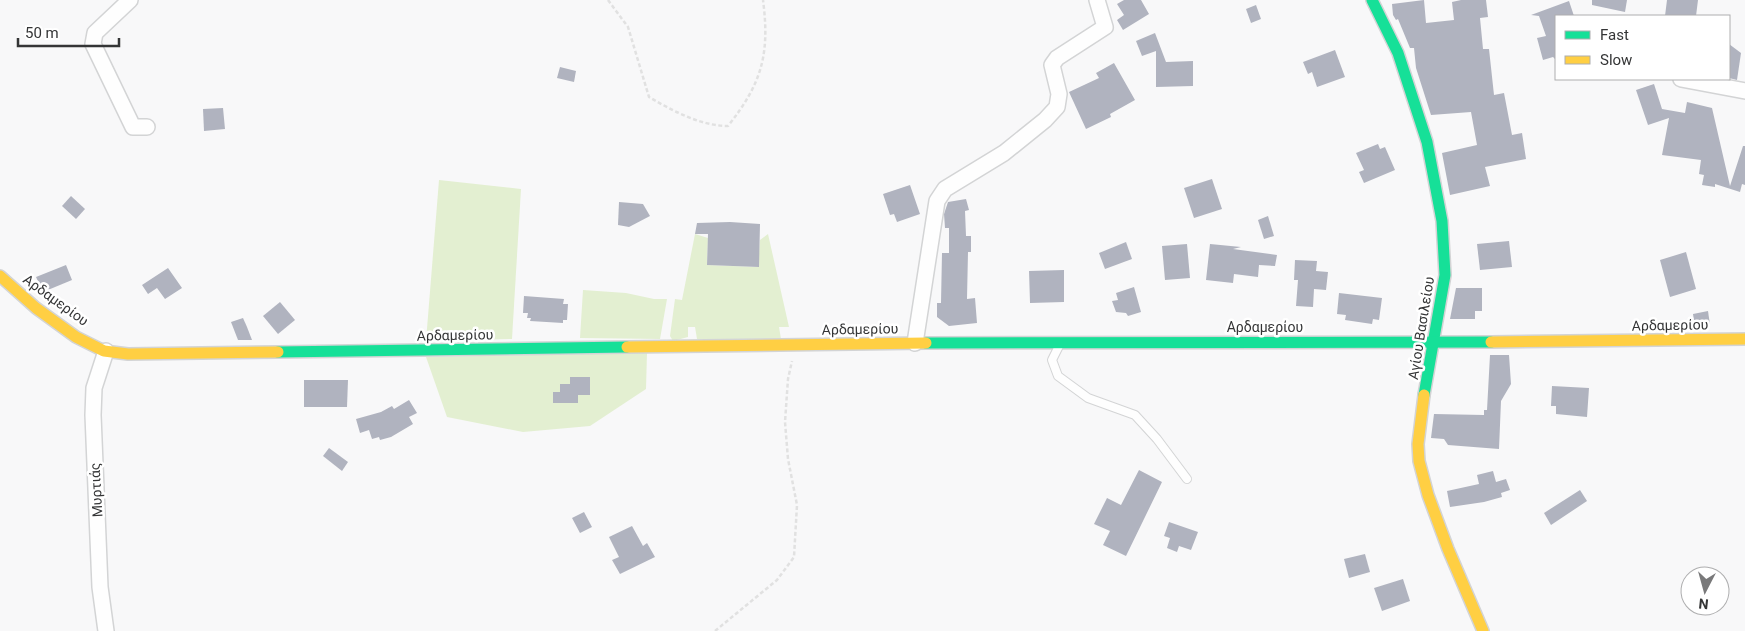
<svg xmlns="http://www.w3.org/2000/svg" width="1745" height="631" viewBox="0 0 1745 631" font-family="Roboto,sans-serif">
<rect width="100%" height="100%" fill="#f8f8f9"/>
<g fill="#e3efd1">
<path d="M 439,180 L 521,189 L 512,339 L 426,341 Z"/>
<path d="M 695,234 L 708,238 L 707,265 L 758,267 L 760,240 L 768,234 L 789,327 L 779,327 L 781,339 L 697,339 L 695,327 L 688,327 L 688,337 L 673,341 L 670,336 L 675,299 L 682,300 Z"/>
<path d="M 583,290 L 626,293 L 654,299 L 667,299 L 660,339 L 580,338 Z"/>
<path d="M 647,353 L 646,389 L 590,426 L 523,432 L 447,417 L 426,357 Z"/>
</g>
<g fill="#b0b3bf">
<path d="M 1124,0 L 1141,0 L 1149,14 L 1123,30 L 1117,20 L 1124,15 L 1117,4 Z"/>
<path d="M 1424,0 L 1426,23 L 1454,20 L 1452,2 L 1461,0 L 1486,0 L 1488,17 L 1480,18 L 1483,49 L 1489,49 L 1494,95 L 1504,93 L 1512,135 L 1522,133 L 1526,159 L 1485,167 L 1490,186 L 1450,195 L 1442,153 L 1477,145 L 1471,112 L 1431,115 L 1416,68 L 1414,48 L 1410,48 L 1398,19 L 1396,20 L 1393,15 L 1392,4 Z"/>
<path d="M 1592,0 L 1627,0 L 1625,12 L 1592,5 Z"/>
<path d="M 1667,0 L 1698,0 L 1696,16 L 1665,16 Z"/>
<path d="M 1569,1 L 1574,16 L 1556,16 L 1556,60 L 1553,57 L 1543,60 L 1537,38 L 1546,36 L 1539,16 L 1531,15 Z"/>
<path d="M 1256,5 L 1261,19 L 1251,23 L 1246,9 Z"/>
<path d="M 1155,33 L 1166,62 L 1193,61 L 1193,86 L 1156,87 L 1156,51 L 1142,56 L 1136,41 Z"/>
<path d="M 1729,44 L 1741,53 L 1737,80 L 1729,78 Z"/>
<path d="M 1335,50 L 1345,77 L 1317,87 L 1312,72 L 1308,74 L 1303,62 Z"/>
<path d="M 1114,63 L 1135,100 L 1110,114 L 1111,117 L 1086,129 L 1069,92 L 1099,78 L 1096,73 Z"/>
<path d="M 560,67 L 576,71 L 574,82 L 557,78 Z"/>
<path d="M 1654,84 L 1662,109 L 1685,113 L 1687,102 L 1712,108 L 1730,186 L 1743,146 L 1745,146 L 1745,185 L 1742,184 L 1740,192 L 1715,184 L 1715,187 L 1702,185 L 1704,175 L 1699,174 L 1701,160 L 1662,155 L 1669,118 L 1648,125 L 1636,90 Z"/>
<path d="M 223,108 L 225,129 L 204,131 L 203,109 Z"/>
<path d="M 1378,144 L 1380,149 L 1385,147 L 1395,170 L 1364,183 L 1359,172 L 1364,170 L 1356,153 Z"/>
<path d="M 1212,179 L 1222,209 L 1194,218 L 1184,188 Z"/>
<path d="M 910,185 L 920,214 L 897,222 L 894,214 L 890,215 L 883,194 Z"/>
<path d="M 71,196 L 85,209 L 76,219 L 62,206 Z"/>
<path d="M 966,199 L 969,210 L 965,211 L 966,236 L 971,236 L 971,252 L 968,252 L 967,299 L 975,298 L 977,323 L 949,326 L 937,317 L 937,303 L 941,303 L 942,253 L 949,253 L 949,228 L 945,228 L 944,214 L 948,202 Z"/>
<path d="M 619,202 L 643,204 L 650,216 L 629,227 L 618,225 Z"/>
<path d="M 1268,216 L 1274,236 L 1264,239 L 1258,220 Z"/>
<path d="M 730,222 L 760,224 L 759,267 L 707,265 L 708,234 L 695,234 L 697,223 Z"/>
<path d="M 1509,241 L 1512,267 L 1480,270 L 1477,244 Z"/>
<path d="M 1126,242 L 1132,259 L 1105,269 L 1099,253 Z"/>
<path d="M 1187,244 L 1190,278 L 1165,280 L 1162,246 Z"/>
<path d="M 1210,244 L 1241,247 L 1233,249 L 1277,255 L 1275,266 L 1259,265 L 1258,277 L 1234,274 L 1233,283 L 1206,280 Z"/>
<path d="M 1686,252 L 1696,289 L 1670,297 L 1660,260 Z"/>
<path d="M 1295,260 L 1317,261 L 1316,271 L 1328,272 L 1326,290 L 1314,289 L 1313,307 L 1296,306 L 1298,280 L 1294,280 Z"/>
<path d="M 66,265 L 72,280 L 43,292 L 36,277 Z"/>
<path d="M 168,268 L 182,288 L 165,299 L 157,288 L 148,294 L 142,285 Z"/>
<path d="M 1064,270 L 1064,302 L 1030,303 L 1029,271 Z"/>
<path d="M 1134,287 L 1141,312 L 1128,316 L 1126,313 L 1116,312 L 1112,301 L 1118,300 L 1116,293 Z"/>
<path d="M 1456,288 L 1482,288 L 1482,311 L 1475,311 L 1475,319 L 1450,319 Z"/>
<path d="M 1339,293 L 1382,298 L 1379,320 L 1373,319 L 1372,324 L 1345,320 L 1346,315 L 1337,314 Z"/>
<path d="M 524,296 L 564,299 L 563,304 L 568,304 L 567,320 L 563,320 L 563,323 L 530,321 L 531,318 L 527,318 L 528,313 L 523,313 Z"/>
<path d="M 280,302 L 295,320 L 278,334 L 263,316 Z"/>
<path d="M 1708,311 L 1710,325 L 1695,327 L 1693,314 Z"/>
<path d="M 243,318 L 247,327 L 252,340 L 238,340 L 231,322 Z"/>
<path d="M 1490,355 L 1509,355 L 1511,384 L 1501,401 L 1499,449 L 1448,445 L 1444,439 L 1431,438 L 1434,414 L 1484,415 L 1484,410 L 1487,410 Z"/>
<path d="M 570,377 L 590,377 L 590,395 L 578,395 L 578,403 L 553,403 L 553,392 L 560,392 L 560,384 L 570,384 Z"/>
<path d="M 304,380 L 348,380 L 347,407 L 304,407 Z"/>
<path d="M 1552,386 L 1589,388 L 1587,417 L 1556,414 L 1556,406 L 1551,406 Z"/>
<path d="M 409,400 L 417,413 L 409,417 L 413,424 L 391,437 L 380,440 L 379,437 L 372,439 L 369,430 L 360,433 L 356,419 L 381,412 L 392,406 L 394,409 Z"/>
<path d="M 329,448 L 348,462 L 342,471 L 323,456 Z"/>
<path d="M 1139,470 L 1162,482 L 1126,556 L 1103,545 L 1110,531 L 1094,524 L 1107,498 L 1121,505 Z"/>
<path d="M 1493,471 L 1496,482 L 1506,479 L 1510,490 L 1501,493 L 1502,497 L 1484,502 L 1450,507 L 1447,491 L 1479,484 L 1477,475 Z"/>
<path d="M 1580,490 L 1587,501 L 1551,525 L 1544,513 Z"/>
<path d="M 584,512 L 592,527 L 580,533 L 572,518 Z"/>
<path d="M 1169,522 L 1198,532 L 1191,550 L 1179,546 L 1177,552 L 1167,548 L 1170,538 L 1164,536 Z"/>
<path d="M 632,526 L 643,546 L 647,543 L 655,557 L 620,574 L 612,560 L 619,557 L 609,537 Z"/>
<path d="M 1365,554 L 1370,572 L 1349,578 L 1344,559 Z"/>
<path d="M 1403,579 L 1410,601 L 1382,611 L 1374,588 Z"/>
</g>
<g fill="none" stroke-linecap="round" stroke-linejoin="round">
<g stroke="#d3d4d5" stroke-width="10">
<path id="lane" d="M 1061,342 L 1052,360 L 1058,376 L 1088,398 L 1135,415 L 1157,439 L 1187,479"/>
</g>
<g stroke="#d3d4d5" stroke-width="18">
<g id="street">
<path d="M 130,0 L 95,33 L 93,44 L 133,127 L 147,127"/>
<path d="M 1681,79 L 1745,91"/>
<path d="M 915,343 L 937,201 L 945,189 L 1004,153 L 1045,120 L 1057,107 L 1059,94 L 1052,65 L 1057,58 L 1105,27 L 1097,0"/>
<path d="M 106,351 L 94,388 L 93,415 L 100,587 L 106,631"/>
</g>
</g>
<g stroke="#d3d4d5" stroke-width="14">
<g id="fast">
<path d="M 1372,0 L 1398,53 L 1427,142 L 1442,221 L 1445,275 L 1424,395"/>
<path d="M 926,343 L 1491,342"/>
<path d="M 278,352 L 627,347"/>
</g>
</g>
<g stroke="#d3d4d5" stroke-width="14">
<g id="slow">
<path d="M 0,276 L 36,308 L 76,337 L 104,351 L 128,354 L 278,352"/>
<path d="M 1491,342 L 1745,339"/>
<path d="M 627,347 L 926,343"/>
<path d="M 1424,395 L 1418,444 L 1419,461 L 1428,495 L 1448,549 L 1483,631"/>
</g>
</g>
<g stroke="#e1e1e1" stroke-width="2.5" stroke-dasharray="4 2.5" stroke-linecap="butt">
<path d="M 608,0 L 628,27 L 649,97 C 673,111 701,126 728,126 C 762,83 770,54 763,0"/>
<path d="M 715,631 L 777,580 L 794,557 L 797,505 L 788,459 L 785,422 L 788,379 L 792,361"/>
</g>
<use href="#lane" stroke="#fefefe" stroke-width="8"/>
<use href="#street" stroke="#fefefe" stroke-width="15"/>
<use href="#fast" stroke="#16e098" stroke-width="11"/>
<use href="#slow" stroke="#ffcf43" stroke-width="11"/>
</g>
<g text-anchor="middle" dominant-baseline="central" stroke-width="5" stroke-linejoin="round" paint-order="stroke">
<g font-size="14" fill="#343536" stroke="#fff">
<text transform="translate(56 300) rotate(36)">Αρδαμερίου</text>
<text transform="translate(1670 325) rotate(-1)">Αρδαμερίου</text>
<text x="1265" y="327">Αρδαμερίου</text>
<text transform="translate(1421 328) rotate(-81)">Αγίου Βασιλείου</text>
<text transform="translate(860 329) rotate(-1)">Αρδαμερίου</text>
<text transform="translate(455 335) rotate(-1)">Αρδαμερίου</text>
<text transform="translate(96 490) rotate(-93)">Μυρτιάς</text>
</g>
</g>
<rect x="1555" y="15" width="175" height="65" fill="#ffffff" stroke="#aeaeaf"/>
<rect x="1565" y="31" width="25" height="8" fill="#16e098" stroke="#aeaeaf"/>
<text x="1600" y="40" font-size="15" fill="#343536">Fast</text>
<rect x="1565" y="56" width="25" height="8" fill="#ffcf43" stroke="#aeaeaf"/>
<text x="1600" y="65" font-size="15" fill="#343536">Slow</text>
<g transform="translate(1705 591) rotate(186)"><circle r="24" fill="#ffffff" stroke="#aeaeaf"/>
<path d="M0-4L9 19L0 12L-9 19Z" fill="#79797a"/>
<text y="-8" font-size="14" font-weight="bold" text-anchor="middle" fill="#343536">N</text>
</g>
<path d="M18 38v8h101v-8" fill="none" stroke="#343536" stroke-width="2.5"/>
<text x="25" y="38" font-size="15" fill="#343536" stroke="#ffffff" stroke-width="4" paint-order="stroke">50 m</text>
</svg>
